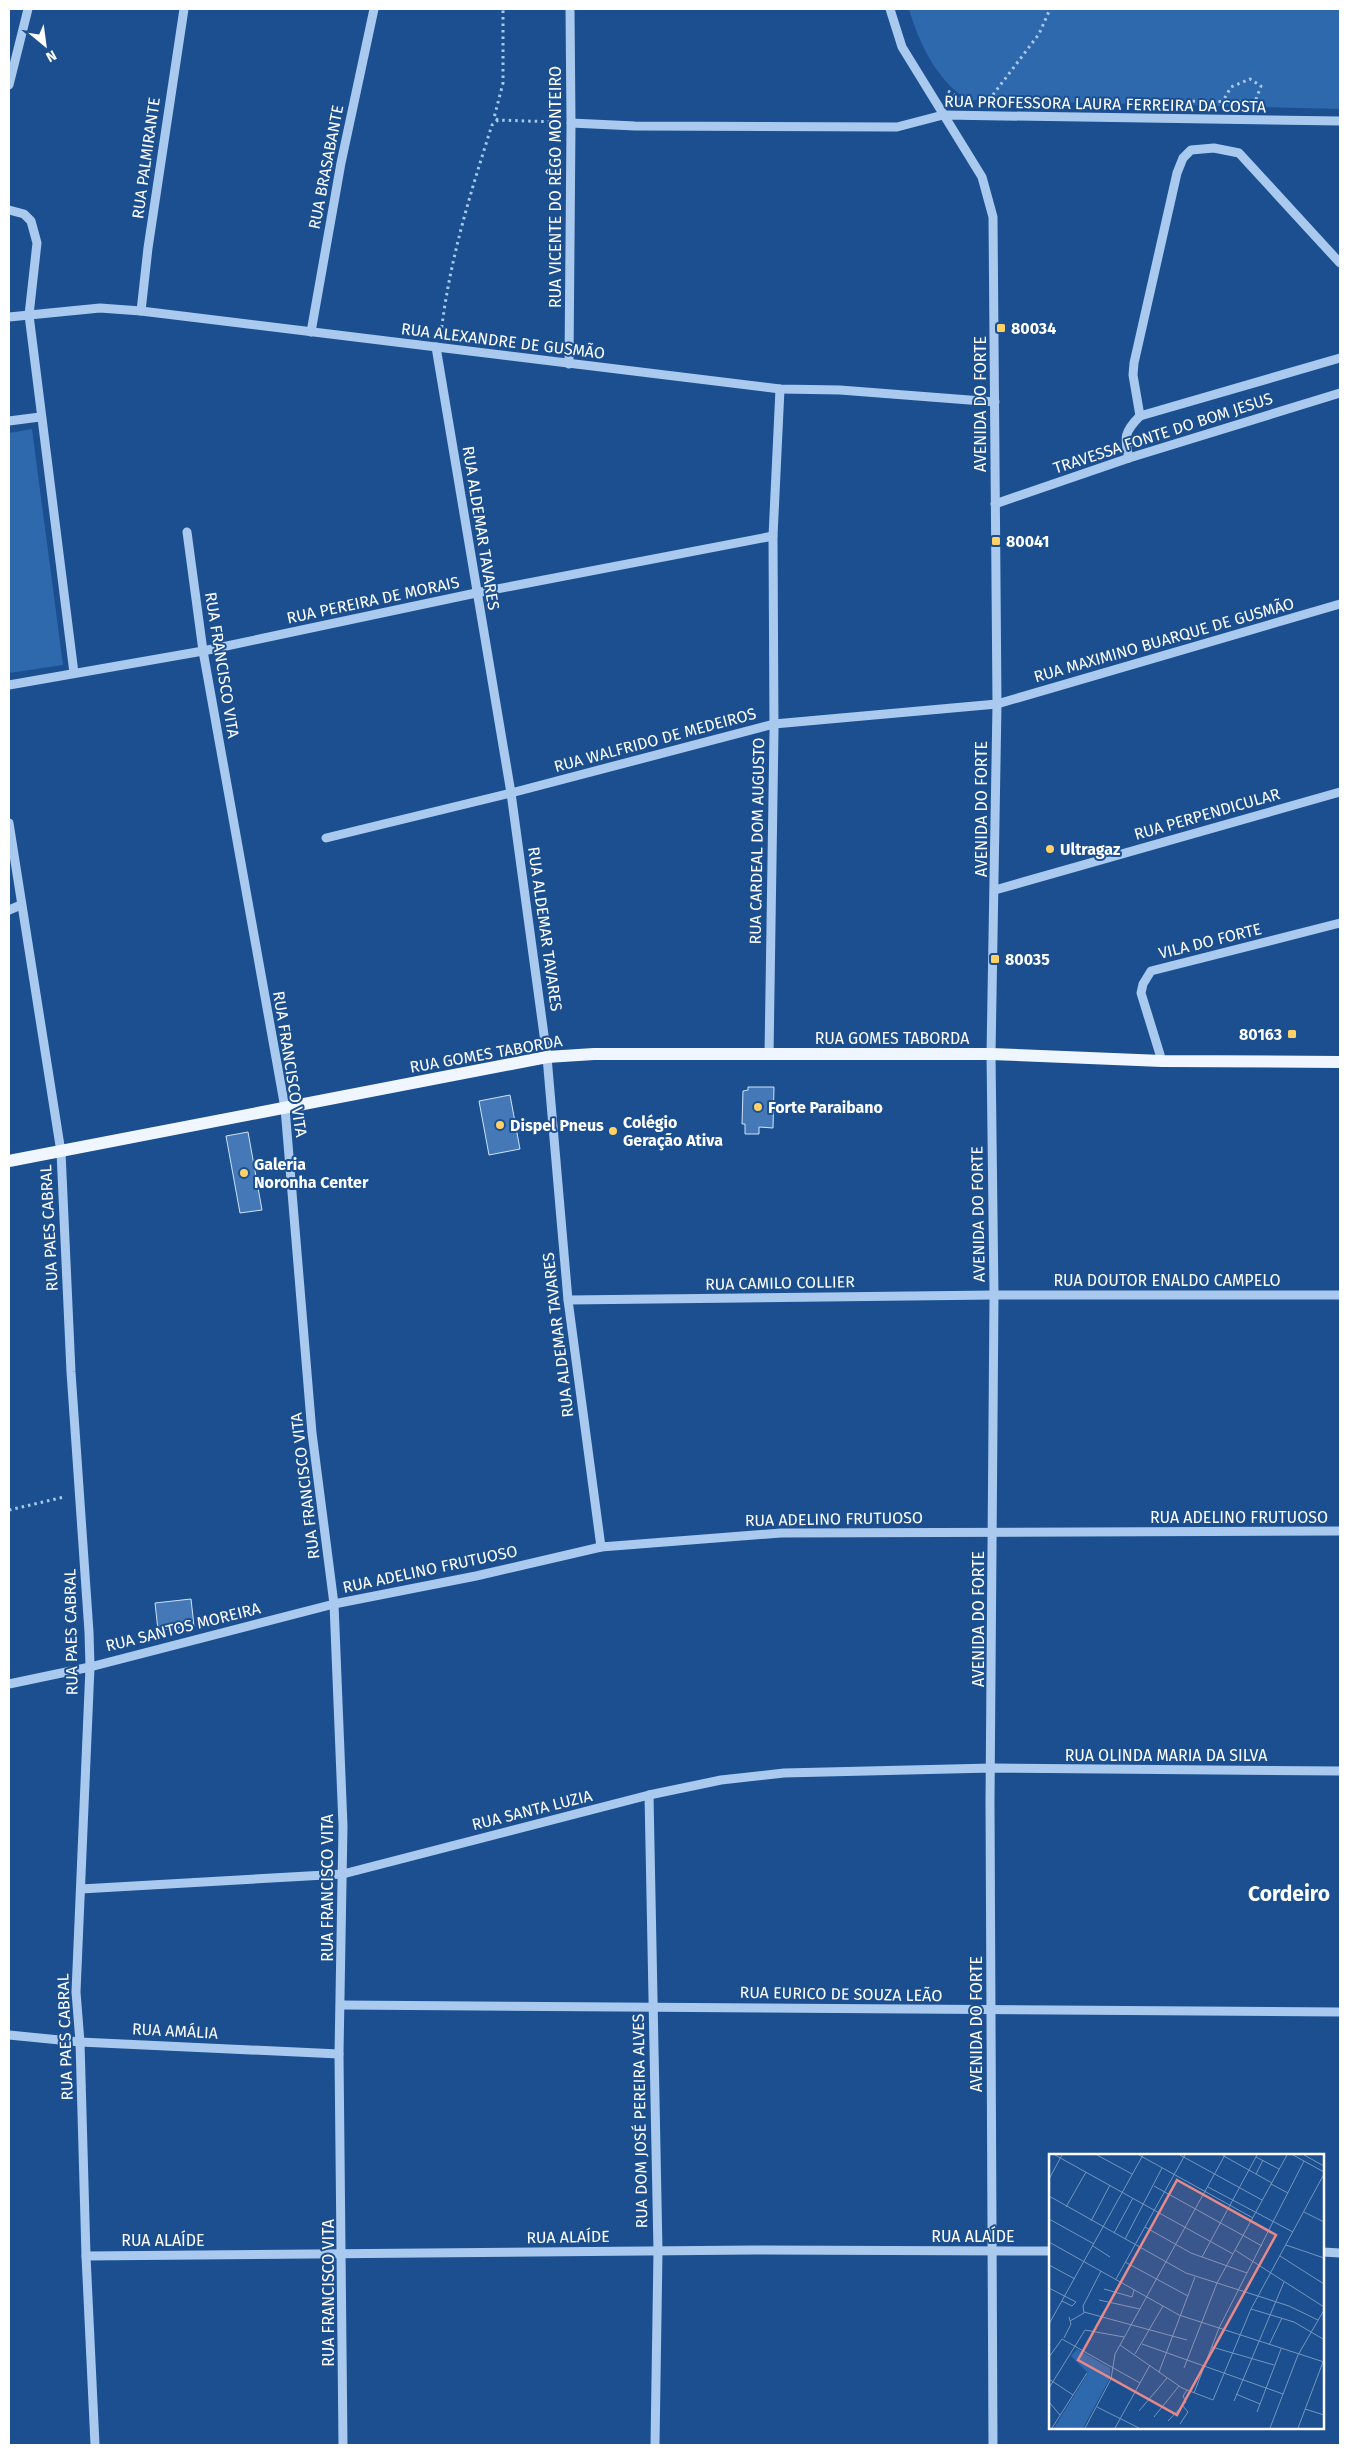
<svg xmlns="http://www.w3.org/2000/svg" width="1349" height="2454" viewBox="0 0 1349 2454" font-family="'Fira Sans',sans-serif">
<rect width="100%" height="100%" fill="#1b4f8f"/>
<g fill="#2e69ad">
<path d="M 909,9 L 1340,9 L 1340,109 L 969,100 C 938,84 918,41 909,9 Z"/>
<path d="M 32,429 L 63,665 L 9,673 L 9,433 Z"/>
</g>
<g fill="#4478b7" stroke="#cfe3fa">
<path d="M 748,1087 L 774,1087 L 773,1128 L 759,1127 L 759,1134 L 745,1134 L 745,1124 L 742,1124 L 743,1091 L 748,1090 Z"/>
<path d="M 510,1095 L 520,1149 L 489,1155 L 479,1101 Z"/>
<path d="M 248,1132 L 262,1210 L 240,1213 L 226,1136 Z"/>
<path d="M 191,1599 L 194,1626 L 158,1630 L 155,1603 Z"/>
</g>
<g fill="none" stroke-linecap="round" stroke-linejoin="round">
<g stroke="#a9c9ee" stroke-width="3" stroke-dasharray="2.5 4" stroke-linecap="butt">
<path d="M 948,91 L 962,100"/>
<path d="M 989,100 L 1039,34 L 1050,9"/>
<path d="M 1173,101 L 1255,102 L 1261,86 L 1250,79 L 1231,87 L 1223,101"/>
<path d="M 498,120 L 494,118 L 503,83 L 503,9"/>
<path d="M 441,334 C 449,262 470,194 492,125 L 498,120 L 556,122"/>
<path d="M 9,1510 L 64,1497"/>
</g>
<g stroke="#a9c9ee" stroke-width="9">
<path d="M 890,9 L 902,47 L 982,177 L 993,217 L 997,704 L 991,1054 L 994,1295 L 990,1802 L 993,2445"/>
<path d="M 9,85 L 28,9"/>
<path d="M 571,123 L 635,126 L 897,127 L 943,115 L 1340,121"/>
<path d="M 9,210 L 24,214 L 31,221 L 37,243 L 29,315 L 74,673"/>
<path d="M 141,311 L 148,248 L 184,9"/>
<path d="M 9,317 L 100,308 L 141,311 L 780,389 L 840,390 L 995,402"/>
<path d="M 311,332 L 341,163 L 374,9"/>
<path d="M 436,347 L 511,793 L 547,1057 L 568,1300 L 601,1547"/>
<path d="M 569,364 L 571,123 L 570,9"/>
<path d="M 1140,416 L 1133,375 L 1134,363 L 1177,173 L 1183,158 L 1191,150 L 1214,148 L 1239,153 L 1340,263"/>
<path d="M 9,421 L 40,417"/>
<path d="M 1129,458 C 1124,437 1124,432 1140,416 L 1340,358"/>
<path d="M 995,504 L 1129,458 L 1340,393"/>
<path d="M 187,532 L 203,651 L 285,1108 L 312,1433 L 334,1604 L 343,1826 L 339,2054 L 343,2445"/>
<path d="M 9,685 L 203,651 L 476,593 L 773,536"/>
<path d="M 9,823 L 61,1152 L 71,1372 L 89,1632 L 90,1667 L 76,1992 L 80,2042 L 86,2256 L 95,2445"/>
<path d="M 326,838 L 511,793 L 774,724 L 997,704 L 1340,604"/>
<path d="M 995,890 L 1340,792"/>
<path d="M 9,910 L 21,905"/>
<path d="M 769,1055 L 774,731 L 773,536 L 780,389"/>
<path d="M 1162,1061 L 1141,993 L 1143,984 L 1151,971 L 1340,923"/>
<path d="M 568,1300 L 994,1295 L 1340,1295"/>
<path d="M 9,1684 L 90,1667 L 334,1604 L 476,1576 L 601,1547 L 781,1533 L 1340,1531"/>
<path d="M 649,1795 L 658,2251 L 655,2445"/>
<path d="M 81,1889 L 343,1874 L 649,1795 L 721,1780 L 784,1773 L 992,1768 L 1340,1771"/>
<path d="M 341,2005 L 1340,2012"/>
<path d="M 9,2035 L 80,2042 L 339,2054"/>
<path d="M 1323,2252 L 1340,2253"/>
<path d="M 86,2256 L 754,2250 L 1050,2251"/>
</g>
<path stroke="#f0f6ff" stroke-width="12" d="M 9,1161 L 547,1057 L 594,1054 L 991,1054 L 1162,1061 L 1340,1062"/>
</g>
<g fill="#ffd166" stroke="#1b4f8f" stroke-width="2">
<rect x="996" y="323" width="10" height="10" rx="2.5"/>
<rect x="991" y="536" width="10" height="10" rx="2.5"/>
<circle cx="1050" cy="849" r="5"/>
<rect x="990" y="954" width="10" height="10" rx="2.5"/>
<rect x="1287" y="1029" width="10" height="10" rx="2.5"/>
<circle cx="758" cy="1107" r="5"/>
<circle cx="500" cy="1125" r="5"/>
<circle cx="613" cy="1131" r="5"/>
<circle cx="244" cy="1173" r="5"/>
</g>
<g text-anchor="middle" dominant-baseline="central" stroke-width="4" stroke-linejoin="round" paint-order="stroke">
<g font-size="16" fill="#fff" stroke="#1b4f8f">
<text transform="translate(1105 104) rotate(1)">RUA PROFESSORA LAURA FERREIRA DA COSTA</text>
<text transform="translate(146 158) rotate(-82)">RUA PALMIRANTE</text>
<text transform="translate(326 167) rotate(-79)">RUA BRASABANTE</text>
<text transform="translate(555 187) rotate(-90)">RUA VICENTE DO RÊGO MONTEIRO</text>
<text transform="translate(503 341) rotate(7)">RUA ALEXANDRE DE GUSMÃO</text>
<text transform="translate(980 404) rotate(-90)">AVENIDA DO FORTE</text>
<text transform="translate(1163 433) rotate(-18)">TRAVESSA FONTE DO BOM JESUS</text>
<text transform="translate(481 528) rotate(81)">RUA ALDEMAR TAVARES</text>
<text transform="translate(373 600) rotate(-12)">RUA PEREIRA DE MORAIS</text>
<text transform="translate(1164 640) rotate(-16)">RUA MAXIMINO BUARQUE DE GUSMÃO</text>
<text transform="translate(222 665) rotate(81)">RUA FRANCISCO VITA</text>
<text transform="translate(655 740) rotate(-15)">RUA WALFRIDO DE MEDEIROS</text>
<text transform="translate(981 809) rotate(-90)">AVENIDA DO FORTE</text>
<text transform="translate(1207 814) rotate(-16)">RUA PERPENDICULAR</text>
<text transform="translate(757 841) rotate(-89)">RUA CARDEAL DOM AUGUSTO</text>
<text transform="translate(545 929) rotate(82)">RUA ALDEMAR TAVARES</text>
<text transform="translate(1210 941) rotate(-14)">VILA DO FORTE</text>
<text x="892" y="1038">RUA GOMES TABORDA</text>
<text transform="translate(486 1054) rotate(-10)">RUA GOMES TABORDA</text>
<text transform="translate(290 1064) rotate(81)">RUA FRANCISCO VITA</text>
<text transform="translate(978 1214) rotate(-91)">AVENIDA DO FORTE</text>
<text transform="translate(49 1228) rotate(-93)">RUA PAES CABRAL</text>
<text x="1167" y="1280">RUA DOUTOR ENALDO CAMPELO</text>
<text transform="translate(780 1283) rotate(-1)">RUA CAMILO COLLIER</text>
<text transform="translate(558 1335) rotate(-97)">RUA ALDEMAR TAVARES</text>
<text transform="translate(305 1486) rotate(-97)">RUA FRANCISCO VITA</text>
<text x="1239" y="1517">RUA ADELINO FRUTUOSO</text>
<text transform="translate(834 1519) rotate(-1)">RUA ADELINO FRUTUOSO</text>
<text transform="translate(430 1569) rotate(-12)">RUA ADELINO FRUTUOSO</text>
<text transform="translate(978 1619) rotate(-90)">AVENIDA DO FORTE</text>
<text transform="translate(183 1627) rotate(-14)">RUA SANTOS MOREIRA</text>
<text transform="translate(71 1632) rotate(-91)">RUA PAES CABRAL</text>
<text x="1166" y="1755">RUA OLINDA MARIA DA SILVA</text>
<text transform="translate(532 1810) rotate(-14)">RUA SANTA LUZIA</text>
<text transform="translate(327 1888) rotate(-90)">RUA FRANCISCO VITA</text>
<text transform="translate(841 1994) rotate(1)">RUA EURICO DE SOUZA LEÃO</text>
<text transform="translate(976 2024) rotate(-90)">AVENIDA DO FORTE</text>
<text transform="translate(175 2031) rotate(3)">RUA AMÁLIA</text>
<text transform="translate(65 2037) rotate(-92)">RUA PAES CABRAL</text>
<text transform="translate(640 2121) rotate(-91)">RUA DOM JOSÉ PEREIRA ALVES</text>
<text x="973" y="2236">RUA ALAÍDE</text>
<text transform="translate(568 2237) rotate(-1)">RUA ALAÍDE</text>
<text x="163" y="2240">RUA ALAÍDE</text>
<text transform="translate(328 2293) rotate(-90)">RUA FRANCISCO VITA</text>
</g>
<g font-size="16" font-weight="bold" fill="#fff" stroke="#1b4f8f" text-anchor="start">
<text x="1011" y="328">80034</text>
<text x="1006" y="541">80041</text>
<text x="1060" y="849">Ultragaz</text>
<text x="1005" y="959">80035</text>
<text x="1282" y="1034" text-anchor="end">80163</text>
<text x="768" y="1107">Forte Paraibano</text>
<text x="623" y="1122">Colégio<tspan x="623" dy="18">Geração Ativa</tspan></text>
<text x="510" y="1125">Dispel Pneus</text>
<text x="254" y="1164">Galeria<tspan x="254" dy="18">Noronha Center</tspan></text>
</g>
<g font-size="21" font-weight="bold" fill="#fff" stroke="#1b4f8f">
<text x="1289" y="1894">Cordeiro</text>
</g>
</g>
<g transform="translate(1049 2154)">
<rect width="275" height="275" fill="#1b4f8f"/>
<path d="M 28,195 L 61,214 L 61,224 L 34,274 L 5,274 L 39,219 L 22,202 Z" fill="#2e69ad"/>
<path fill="none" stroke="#7695bc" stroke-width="1" d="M 6,1 L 184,100M 48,1 L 83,20M 90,1 L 204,64M 131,1 L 213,46M 173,1 L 223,29M 244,1 L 275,18M 255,1 L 275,12M 207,3 L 230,15M 207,20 L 214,6M 0,25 L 13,1M 222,30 L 239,39M 105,32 L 213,92M 159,33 L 244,78M 0,42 L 137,119 L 240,152 L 269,166M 17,53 L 37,18M 255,58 L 275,68M 0,65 L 45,90M 42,67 L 61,31M 96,73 L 142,99 L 198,119M 65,79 L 84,44M 76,85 L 113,14M 0,88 L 130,161 L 275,208M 237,91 L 275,104M 44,92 L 61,103M 186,96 L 275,153M 231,102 L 275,130M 153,103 L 208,1M 76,108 L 139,142M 0,111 L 26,125M 67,125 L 136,1M 0,134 L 27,148M 55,135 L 83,143 L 85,136M 50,146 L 91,155M 13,147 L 23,152 L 27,148M 202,155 L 245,168 L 274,185M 35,158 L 138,186M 21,167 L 35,159 L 34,152 L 52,117M 0,170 L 94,1M 15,184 L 22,170 L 20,163M 13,185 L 91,229M 93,190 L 234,240M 71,191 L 133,234 L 164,246 L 202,155 L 275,20M 220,191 L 233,164M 163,193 L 225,211M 86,200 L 114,152M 0,203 L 13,185M 135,214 L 168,129 L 238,1M 110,218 L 146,123M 0,225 L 24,241M 0,234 L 36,176 L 75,183M 145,239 L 170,174 L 255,7M 187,240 L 211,250M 185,247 L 235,128M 0,248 L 11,261M 48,253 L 90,274M 256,255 L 275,261M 90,257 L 118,224M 208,258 L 232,195M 105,263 L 130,232M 119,267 L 137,248 L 134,242 L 138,236M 131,270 L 139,258 L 133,251M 3,274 L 38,219M 36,274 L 62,225 L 66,200 L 176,1M 66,274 L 101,211M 221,274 L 249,201 L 275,156M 249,274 L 274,208"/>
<path fill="#e88989" fill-opacity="0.15" stroke="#e88989" stroke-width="2.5" d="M 128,26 L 227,81 L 128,261 L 29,206 Z"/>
<rect width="275" height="275" fill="none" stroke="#fff" stroke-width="2.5"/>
</g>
<rect width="1349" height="2454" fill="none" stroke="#ffffff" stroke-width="20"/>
<g transform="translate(45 45) rotate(151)" stroke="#1b4f8f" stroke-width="4" paint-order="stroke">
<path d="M0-4L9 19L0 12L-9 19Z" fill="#ffffff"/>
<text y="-8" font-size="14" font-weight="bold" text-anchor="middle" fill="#ffffff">N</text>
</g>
</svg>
